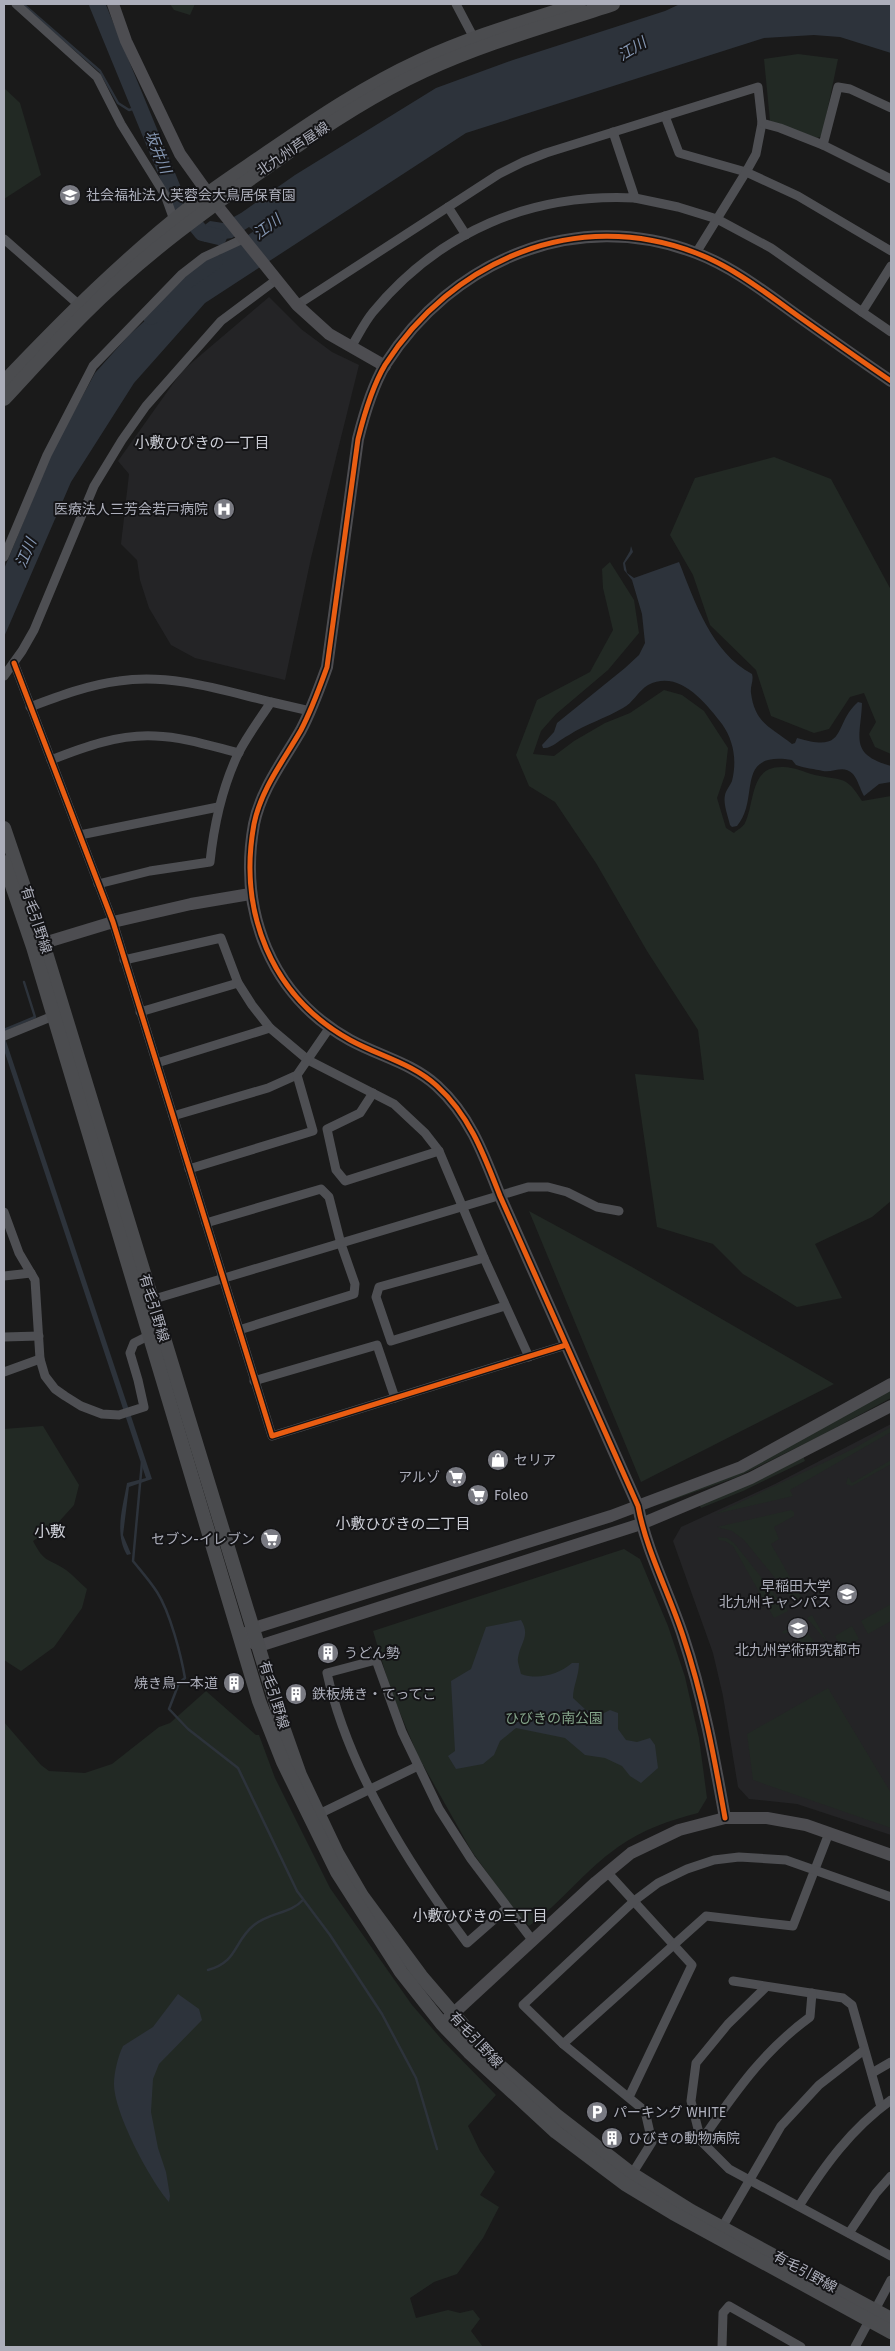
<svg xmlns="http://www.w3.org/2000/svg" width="895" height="2351" viewBox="0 0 895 2351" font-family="'Fira Sans','Noto Sans JP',sans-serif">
<rect width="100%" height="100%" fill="#1a1a1a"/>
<g fill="#242426">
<path d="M 269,297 L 301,329 L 332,352 L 359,365 L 311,558 L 285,680 L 195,658 L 171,645 L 149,608 L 140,580 L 137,560 L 121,544 L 129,474 L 118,461 L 182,371 Z"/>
<path d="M 891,1424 L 891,1835 L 797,1804 L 749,1799 L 738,1787 L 723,1696 L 713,1653 L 673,1541 L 681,1527 L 775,1484 Z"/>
</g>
<g fill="#222924">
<path d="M 170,4 L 195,4 L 190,15 L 174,10 Z"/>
<path d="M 798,54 L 838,59 L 822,136 L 817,138 L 770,121 L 764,59 Z"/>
<path d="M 4,88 L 20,103 L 41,175 L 4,199 Z"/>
<path d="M 774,457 L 831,479 L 891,590 L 891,754 L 875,747 L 869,734 L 876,722 L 864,693 L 850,697 L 829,729 L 814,733 L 771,716 L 756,670 L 710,625 L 693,575 L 670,535 L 695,478 Z"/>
<path d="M 610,562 L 634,600 L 639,633 L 608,670 L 556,714 L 541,731 L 533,754 L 554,756 L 574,741 L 605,723 L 630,713 L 664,690 L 682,695 L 704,711 L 728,748 L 725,775 L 717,798 L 726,828 L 734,833 C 737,830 743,827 745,823 C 755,802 750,767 781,767 C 792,766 804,772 815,775 C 843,781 846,775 862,801 L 891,796 L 891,1201 L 872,1217 L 815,1244 L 842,1298 L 797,1307 L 743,1274 L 713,1244 L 657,1227 L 635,1074 L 704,1080 L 698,1030 L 647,951 L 596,863 L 555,802 L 529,786 L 516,755 L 537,700 L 590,672 L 613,630 L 603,588 L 602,569 Z"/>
<path d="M 529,1211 L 632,1267 L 834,1384 L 641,1482 Z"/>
<path d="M 891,1389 L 891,1398 L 822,1435 L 737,1477 L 658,1505 Z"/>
<path d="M 43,1426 L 79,1485 L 74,1505 L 55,1526 L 33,1541 C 45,1564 47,1557 66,1570 C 73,1575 80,1583 87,1589 L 82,1608 L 54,1647 L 21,1671 L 4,1660 L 4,1429 Z"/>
<path d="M 891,1427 L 891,1432 L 790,1490 L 793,1496 L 715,1514 L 853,1449 Z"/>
<path d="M 803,1456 L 805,1461 L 743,1491 L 701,1508 L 699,1504 Z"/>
<path d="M 891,1460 L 891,1464 L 852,1486 L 846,1484 L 848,1477 L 852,1483 Z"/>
<path d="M 791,1510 L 794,1512 L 794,1516 L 774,1527 L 779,1539 L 771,1544 L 804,1602 L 798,1606 L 744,1540 L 732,1531 L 717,1527 Z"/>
<path d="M 717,1537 L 727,1538 L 734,1543 L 788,1611 L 774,1618 L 733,1546 L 725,1541 L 719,1540 Z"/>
<path d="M 624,1549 L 640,1559 L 668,1626 L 685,1677 L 699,1738 L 707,1798 L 698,1813 C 670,1820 642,1830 618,1847 C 585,1870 561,1903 529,1926 L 513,1909 L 471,1850 L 418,1756 L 391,1691 L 373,1631 Z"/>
<path d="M 891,1604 L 891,1621 L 868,1634 L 861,1621 Z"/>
<path d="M 812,1615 L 828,1643 L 807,1618 Z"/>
<path d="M 799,1622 L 819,1648 L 807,1655 L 792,1630 L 784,1634 L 782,1632 Z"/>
<path d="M 852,1626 L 859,1639 L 842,1649 L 835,1636 Z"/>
<path d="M 828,1688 L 891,1793 L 891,1828 L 753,1780 L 747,1734 Z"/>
<path d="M 206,1691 L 256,1735 L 259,1735 L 275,1778 L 330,1888 L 412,2005 L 444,2042 L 496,2095 L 468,2126 L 480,2151 L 495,2172 L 480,2195 L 499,2207 L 483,2238 L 457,2274 L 434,2282 L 410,2298 L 416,2318 L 448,2310 L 460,2313 L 473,2310 L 480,2319 L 471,2331 L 483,2347 L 4,2347 L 4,1722 L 41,1765 L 49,1771 L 85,1773 L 112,1764 L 159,1727 L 170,1723 Z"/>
</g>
<g fill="#2d333b">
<path d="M 680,4 L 891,4 L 891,53 L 840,37 L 814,35 L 764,38 L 466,133 L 205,303 L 134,383 L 71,482 L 4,637 L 4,569 L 53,450 L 95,373 L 129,335 L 215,258 L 254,231 L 249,227 L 232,238 L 205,242 L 194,233 L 210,221 L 223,223 L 241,213 L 295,175 L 436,88 L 513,60 L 665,11 Z"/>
<path d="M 631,546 L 633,552 L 625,563 L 627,573 L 634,578 L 679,562 C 695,602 711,652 752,674 C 754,681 750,686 751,693 C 755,724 771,727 792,744 L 795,743 L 797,738 C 849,754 832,725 858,702 L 862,703 C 861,737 848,754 891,766 L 891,782 L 879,784 L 864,796 C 860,789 858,780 853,774 C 843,764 834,773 823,771 C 815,769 804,768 796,765 L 792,760 C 733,751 761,798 737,826 L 732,827 L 730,825 C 728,816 723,804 725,795 C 726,790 730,786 732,781 C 737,761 734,741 722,724 C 705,702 679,669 648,685 C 638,691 633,703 623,708 C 606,718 586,724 569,735 C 560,739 552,749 543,748 L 542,745 L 554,732 L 557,723 L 625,668 L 639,655 L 645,643 L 642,614 L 632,580 L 624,570 L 623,563 L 630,551 Z"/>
<path d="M 4,1035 L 152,1479 L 129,1487 L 123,1535 L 131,1554 L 127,1555 C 114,1533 123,1507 127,1483 L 146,1478 L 4,1050 Z"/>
<path d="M 521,1620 C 531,1636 520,1643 518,1658 C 517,1662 520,1669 521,1674 C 538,1680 558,1675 572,1663 L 579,1663 C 579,1676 573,1686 573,1698 L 586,1710 L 600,1715 L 610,1710 L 618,1713 L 618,1729 L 626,1740 L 637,1742 L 650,1738 L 655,1745 L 658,1768 L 641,1783 L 630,1776 L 622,1766 L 605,1758 L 585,1755 L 565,1738 L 516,1728 L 500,1741 L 494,1755 L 483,1764 L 456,1769 L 448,1756 L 455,1751 L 451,1681 L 471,1669 L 486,1627 Z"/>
<path d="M 178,1994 L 199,2009 L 202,2020 L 159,2064 L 153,2079 L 151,2112 L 158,2148 L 166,2172 L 170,2196 L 169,2202 C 150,2180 114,2113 114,2084 C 114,2073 118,2056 123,2046 L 153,2027 Z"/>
</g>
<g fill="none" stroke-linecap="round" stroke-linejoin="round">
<g stroke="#2d333b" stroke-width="2.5">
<path d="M 23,4 L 100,71 L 118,103 L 129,110 L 139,107"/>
<path d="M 4,1030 L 35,1017 L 24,982"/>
<path d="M 142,1462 L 133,1561 C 141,1571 150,1581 157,1592 C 170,1612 181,1655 185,1678 L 179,1683 L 169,1709 L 188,1729 L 238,1768 L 297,1891 L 330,1935 L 382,2014 L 416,2078 L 437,2149"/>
<path d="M 208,1970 C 238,1962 233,1942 254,1925 C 270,1912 290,1914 303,1900"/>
</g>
<g stroke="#2d333b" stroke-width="16">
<path d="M 97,4 L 180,206 L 202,233 L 219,237"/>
<path d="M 151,317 L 187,281 L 215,262"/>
</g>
<g stroke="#4e4f53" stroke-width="9">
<path d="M 16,4 L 97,77 L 121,124 L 165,195 L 174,220"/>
<path d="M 456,4 L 476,42"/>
<path d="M 665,116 L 679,153 L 746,172 L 756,154 L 762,123"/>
<path d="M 823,145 L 891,179"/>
<path d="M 635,198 L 678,207 L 717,219 L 746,172 L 798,196 L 891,251"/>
<path d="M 448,207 L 466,235"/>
<path d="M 4,239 L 78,304"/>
<path d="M 696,253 L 717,219 L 771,248 L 862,312 L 891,266"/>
<path d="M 297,305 L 499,174 L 523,162 L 546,153 L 758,87 L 762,123 L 780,128 L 823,145 L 838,87 L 850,89 L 891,108"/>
<path d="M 862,312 L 891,332"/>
<path d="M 351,347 C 358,336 364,323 373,312 C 440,231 531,193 635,198 L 613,132"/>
<path d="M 4,557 L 47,455 L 93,366 L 182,274 L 204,257 L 243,239"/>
<path d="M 14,663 L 113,922 L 272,1436 L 566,1345"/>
<path d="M 4,676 L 22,651 L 34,630 L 94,486 L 122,440 L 146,406 L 221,321 L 276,280"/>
<path d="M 30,707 C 59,696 88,685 119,681 C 170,673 222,690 271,702"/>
<path d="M 51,760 C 84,747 119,734 155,736 C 184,737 211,746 239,753"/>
<path d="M 80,835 L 218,807"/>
<path d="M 98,884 L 150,871 L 210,862 C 214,824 222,788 238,754 C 247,736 260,719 271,702 L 310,711"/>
<path d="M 124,960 L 221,938 L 238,983 L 252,1005 L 270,1028 L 308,1060 L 394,1104 L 425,1133 L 439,1151 L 484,1258 L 529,1357"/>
<path d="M 140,1012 L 238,983"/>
<path d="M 4,1036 L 53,1016"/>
<path d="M 157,1063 L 270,1028"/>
<path d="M 373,1093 L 360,1113 L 327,1129 L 336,1170 L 345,1181 L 439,1151"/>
<path d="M 173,1116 L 268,1088 L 297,1075 L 330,1027"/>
<path d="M 189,1169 L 313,1131 L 297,1075"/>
<path d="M 4,1212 L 19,1253 L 35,1280 L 40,1359 L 45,1376 L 55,1389 L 65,1396 L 81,1406 L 102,1414 L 119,1415 L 144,1407 L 138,1380 L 130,1353 L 134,1343 L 152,1334"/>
<path d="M 206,1223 L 321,1189 L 329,1197 L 341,1244 L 355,1284 L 354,1294 L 239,1330"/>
<path d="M 484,1258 L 379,1287 L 376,1297 L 391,1341 L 505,1306"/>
<path d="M 4,1276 L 31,1273"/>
<path d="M 151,1300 L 528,1187 L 548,1187 L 567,1192 L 597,1207 L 619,1211"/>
<path d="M 4,1337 L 39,1336"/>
<path d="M 4,1372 L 40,1359"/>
<path d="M 254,1381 L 377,1345 L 395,1398"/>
<path d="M 319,1814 L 418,1766"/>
<path d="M 608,1873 L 692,1965 L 629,2097"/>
<path d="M 507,1908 L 467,1943 C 409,1865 348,1769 327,1673 L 376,1660 L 402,1732 L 439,1809 L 471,1859 L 533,1941"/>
<path d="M 733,1981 L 843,1998 L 852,2005 L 881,2107"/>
<path d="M 766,1987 L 728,2024 L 696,2063 L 691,2101 L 701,2141 L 729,2169 L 891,2256"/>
<path d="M 563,2044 L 706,1916 L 793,1926 L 829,1833"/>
<path d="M 872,2073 L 891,2062"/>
<path d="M 701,2141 C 734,2094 762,2052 810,2017 L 812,1993"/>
<path d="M 632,2174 L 652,2142 L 645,2111 L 563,2044 L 523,2005 L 634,1901 L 658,1883 L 687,1869 L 714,1860 L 739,1857 L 786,1860 L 891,1897"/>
<path d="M 799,2206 C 825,2165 851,2129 891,2100"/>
<path d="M 720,2231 L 781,2126 L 819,2085 L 864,2050"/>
<path d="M 849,2233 L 876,2193 L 891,2176"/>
<path d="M 722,2347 L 723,2313 L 729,2306 L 801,2347"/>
<path d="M 855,2347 L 891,2280"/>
</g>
<g stroke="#4d4d51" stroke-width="12">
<path d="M 113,4 L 126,41 L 180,154 L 215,203 L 297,305 L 329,334 L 385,366"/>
<path d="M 34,946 L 113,922 L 191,904 L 250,894"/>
<path d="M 240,1637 L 254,1628 L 611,1516 L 741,1467 L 891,1384"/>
<path d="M 249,1641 L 259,1646 L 641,1524 L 751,1478 L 891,1406"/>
<path d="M 725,1818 C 714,1756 703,1696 683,1636 C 669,1593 646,1550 638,1506 L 500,1196 C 484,1155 470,1116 437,1086 C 412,1063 379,1056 350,1040 C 271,996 238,912 254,824 C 261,789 284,760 301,730 C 312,709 319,689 327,667 L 358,439 C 364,415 372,387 385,365 C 452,260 576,207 696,253 C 733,267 766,293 798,316 C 829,338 860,360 891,381"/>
<path d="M 442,2024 L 596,1882 L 631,1853 L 679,1830 L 725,1818 L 767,1818 L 806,1825 L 891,1855"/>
</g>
<g stroke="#4b4c4f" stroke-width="14">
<path d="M 4,382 C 64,319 125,258 194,204 C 218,185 245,168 271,150 C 319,117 367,85 419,61 C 470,37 526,21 579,4"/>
<path d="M 4,399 C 31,370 57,341 84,314 C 142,256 209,207 276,161 C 323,127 372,95 424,71 C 484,43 550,25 613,4"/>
<path d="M 4,828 L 43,943 L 283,1727 L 300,1775 L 337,1853 L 362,1896 L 421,1976 L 493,2060 L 556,2115 L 632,2174 L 691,2211 L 891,2319"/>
<path d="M 4,862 L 33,947 L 259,1701 L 283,1762 L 337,1872 L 401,1972 L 442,2024 L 469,2052 L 556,2132 L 625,2184 L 673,2213 L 891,2332"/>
</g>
<g stroke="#141416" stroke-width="8">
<g id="cycleway">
<path d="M 14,663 L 113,922 L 272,1436 L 566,1345"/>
<path d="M 725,1818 C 714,1756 703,1696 683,1636 C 669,1593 646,1550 638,1506 L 500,1196 C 484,1155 470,1116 437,1086 C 412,1063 379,1056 350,1040 C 271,996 238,912 254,824 C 261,789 284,760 301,730 C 312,709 319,689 327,667 L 358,439 C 364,415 372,387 385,365 C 452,260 576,207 696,253 C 733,267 766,293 798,316 C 829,338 860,360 891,381"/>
</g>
</g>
<use href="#cycleway" stroke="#e95d12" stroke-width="5"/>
</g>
<defs>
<g id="school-disc" transform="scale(1.125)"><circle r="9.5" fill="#797a82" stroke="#141416"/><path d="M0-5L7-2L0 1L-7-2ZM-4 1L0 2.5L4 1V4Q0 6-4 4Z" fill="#fff"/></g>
<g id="hospital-disc" transform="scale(1.125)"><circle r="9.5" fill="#797a82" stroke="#141416"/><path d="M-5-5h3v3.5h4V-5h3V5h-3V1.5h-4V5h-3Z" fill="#fff"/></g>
<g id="shop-disc" transform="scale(1.125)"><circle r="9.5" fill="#797a82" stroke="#141416"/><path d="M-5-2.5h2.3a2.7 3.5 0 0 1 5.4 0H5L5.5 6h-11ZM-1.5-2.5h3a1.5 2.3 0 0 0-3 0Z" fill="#fff"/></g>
<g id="supermarket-disc" transform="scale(1.125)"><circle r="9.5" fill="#797a82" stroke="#141416"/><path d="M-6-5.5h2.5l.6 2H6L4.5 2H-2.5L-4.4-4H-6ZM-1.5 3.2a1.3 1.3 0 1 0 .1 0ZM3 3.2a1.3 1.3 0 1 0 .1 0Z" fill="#fff"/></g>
<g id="university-disc" transform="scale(1.125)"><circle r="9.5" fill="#797a82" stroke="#141416"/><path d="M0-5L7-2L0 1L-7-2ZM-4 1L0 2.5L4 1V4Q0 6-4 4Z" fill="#fff"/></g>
<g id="building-disc" transform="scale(1.125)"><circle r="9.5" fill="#797a82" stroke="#141416"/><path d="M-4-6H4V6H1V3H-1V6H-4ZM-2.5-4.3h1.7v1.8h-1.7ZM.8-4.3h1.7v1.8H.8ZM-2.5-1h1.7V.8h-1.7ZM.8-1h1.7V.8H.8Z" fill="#fff"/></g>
<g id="parking-disc" transform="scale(1.125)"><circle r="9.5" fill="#797a82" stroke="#141416"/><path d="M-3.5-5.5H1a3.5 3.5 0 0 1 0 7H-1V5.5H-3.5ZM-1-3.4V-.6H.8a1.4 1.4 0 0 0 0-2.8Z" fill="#fff"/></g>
</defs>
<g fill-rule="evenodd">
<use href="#school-disc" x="70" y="195"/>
<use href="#hospital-disc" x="224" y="509"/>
<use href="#shop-disc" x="498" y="1460"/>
<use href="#supermarket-disc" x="456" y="1477"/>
<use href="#supermarket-disc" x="478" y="1495"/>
<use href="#supermarket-disc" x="271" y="1539"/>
<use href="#university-disc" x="847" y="1594"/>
<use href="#university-disc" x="798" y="1628"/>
<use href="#building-disc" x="328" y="1653"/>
<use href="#building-disc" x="234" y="1683"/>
<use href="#building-disc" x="296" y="1694"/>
<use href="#parking-disc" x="597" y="2112"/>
<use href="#building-disc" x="612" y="2138"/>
</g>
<g text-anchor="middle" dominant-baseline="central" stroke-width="4" stroke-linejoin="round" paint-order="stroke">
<g font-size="14" fill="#acaeba" stroke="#141416">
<text transform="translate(293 149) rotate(-34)">北九州芦屋線</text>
<text transform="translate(36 920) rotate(72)">有毛引野線</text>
<text transform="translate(154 1308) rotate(73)">有毛引野線</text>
<text transform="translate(274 1695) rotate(73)">有毛引野線</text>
<text transform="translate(476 2040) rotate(47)">有毛引野線</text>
<text transform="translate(805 2272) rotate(29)">有毛引野線</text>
</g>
<g font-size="14" fill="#acaeba" stroke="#141416" text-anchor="start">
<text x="86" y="195">社会福祉法人芙蓉会大鳥居保育園</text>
<text x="208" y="509" text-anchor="end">医療法人三芳会若戸病院</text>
<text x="514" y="1460">セリア</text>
<text x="440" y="1477" text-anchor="end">アルゾ</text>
<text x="494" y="1495">Foleo</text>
<text x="255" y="1539" text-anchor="end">セブン-イレブン</text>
<text x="831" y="1586" text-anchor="end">早稲田大学<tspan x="831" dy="16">北九州キャンパス</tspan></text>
<text x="798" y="1650" text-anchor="middle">北九州学術研究都市</text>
<text x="344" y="1653">うどん勢</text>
<text x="218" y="1683" text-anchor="end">焼き鳥一本道</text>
<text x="312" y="1694">鉄板焼き・てってこ</text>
<text x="613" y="2112">パーキング WHITE</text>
<text x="628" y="2138">ひびきの動物病院</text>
</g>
<g font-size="14" fill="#84a48a" stroke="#141416">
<text x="554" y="1718">ひびきの南公園</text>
</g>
<g font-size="15" font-style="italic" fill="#8597b3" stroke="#141416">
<text transform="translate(632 49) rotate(-31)">江川</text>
<text transform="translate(158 152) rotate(68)">坂井川</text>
<text transform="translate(267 227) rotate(-37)">江川</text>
<text transform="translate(26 553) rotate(-67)">江川</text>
</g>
<g font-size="15" fill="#ccced6" stroke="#141416">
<text x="202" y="443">小敷ひびきの一丁目</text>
<text x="403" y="1524">小敷ひびきの二丁目</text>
<text x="480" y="1916">小敷ひびきの三丁目</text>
</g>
<g font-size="16" fill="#ccced6" stroke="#141416">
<text x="50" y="1531">小敷</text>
</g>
</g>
<rect width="895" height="2351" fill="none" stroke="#acaeba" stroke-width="10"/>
</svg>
